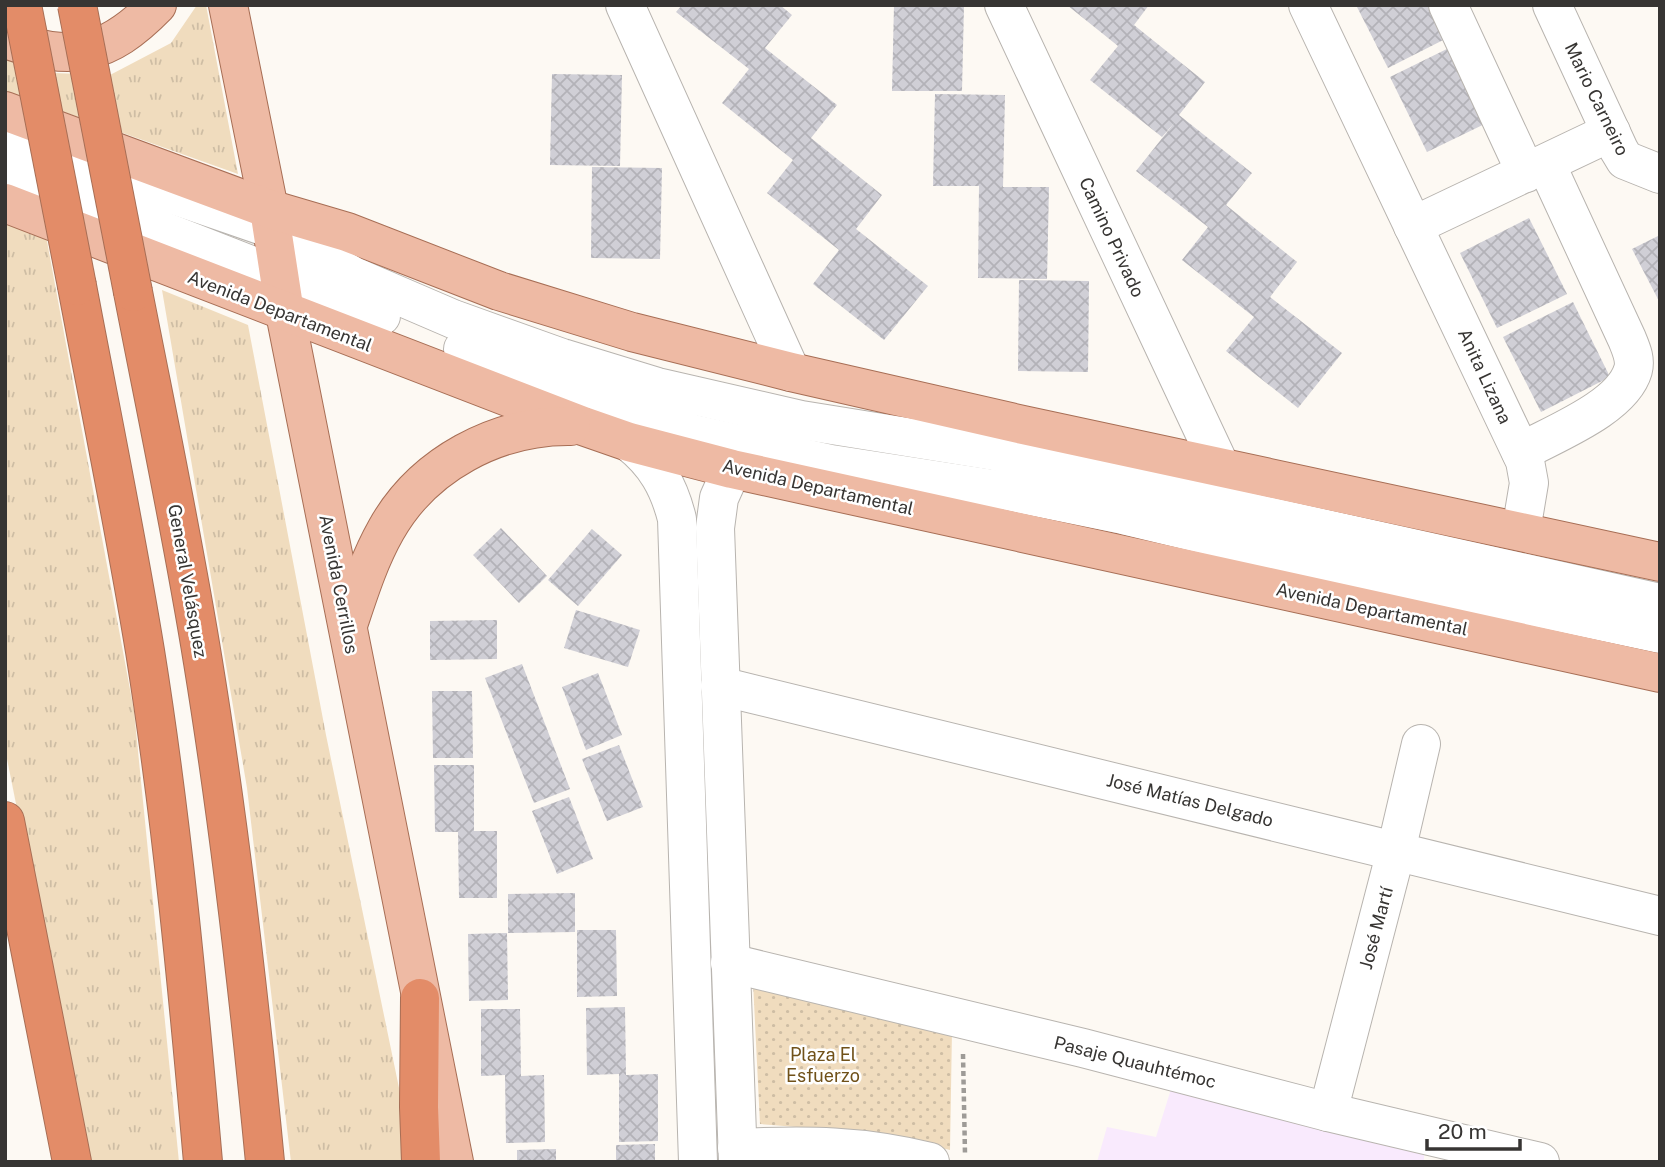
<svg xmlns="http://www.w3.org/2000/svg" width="1665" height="1167" viewBox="0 0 1665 1167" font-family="'Public Sans',sans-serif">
<defs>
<pattern id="grass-tufts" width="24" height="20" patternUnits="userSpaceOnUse" patternTransform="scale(1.75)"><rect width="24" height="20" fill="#f0dcbe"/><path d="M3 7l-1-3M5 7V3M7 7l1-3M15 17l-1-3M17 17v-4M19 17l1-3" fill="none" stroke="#cebda4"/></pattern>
<pattern id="park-dots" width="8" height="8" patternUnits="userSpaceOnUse" patternTransform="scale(1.75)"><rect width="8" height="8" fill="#f0dcbe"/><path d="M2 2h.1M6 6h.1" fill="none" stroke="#cebda4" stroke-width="1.8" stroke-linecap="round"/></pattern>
<pattern id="building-cross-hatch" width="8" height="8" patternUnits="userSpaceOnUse" patternTransform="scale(1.75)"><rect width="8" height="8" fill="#d0cfd6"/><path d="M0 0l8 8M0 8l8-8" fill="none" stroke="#b3b2b8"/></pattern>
</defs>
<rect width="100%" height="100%" fill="#fdf9f3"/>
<path fill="#f9eafd" d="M 1172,1086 L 1424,1155 L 1424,1162 L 1097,1162 L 1107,1127 L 1156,1137 Z"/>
<g fill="url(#grass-tufts)">
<path d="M 197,5 L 206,5 L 238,174 L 5,91 L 5,55 L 53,73 L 110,75 L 171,43 Z"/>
<path d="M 5,220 L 46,236 L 134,711 L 179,1162 L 88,1162 L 5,749 Z"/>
<path d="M 162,290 L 248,325 L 326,735 L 404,1112 L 404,1162 L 291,1162 L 247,788 Z"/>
</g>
<path fill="url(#park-dots)" d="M 753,982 L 952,1030 L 950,1150 L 884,1134 L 760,1124 Z"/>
<g fill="url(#building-cross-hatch)">
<path d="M 682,5 L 780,5 L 792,15 L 765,48 L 837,105 L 811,138 L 882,195 L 856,229 L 928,286 L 884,340 L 813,284 L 839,250 L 767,193 L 793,160 L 722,103 L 749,69 L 676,12 Z"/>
<path d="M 894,5 L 964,5 L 962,91 L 892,91 Z"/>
<path d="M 1067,5 L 1149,5 L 1134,25 L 1205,82 L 1179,115 L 1252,173 L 1226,205 L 1297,262 L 1270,297 L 1342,353 L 1298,408 L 1226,351 L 1254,317 L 1182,260 L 1208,227 L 1136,171 L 1175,122 L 1162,137 L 1090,80 L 1118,46 Z"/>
<path d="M 1356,5 L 1443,5 L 1457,33 L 1388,68 Z"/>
<path d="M 1459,43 L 1497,118 L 1427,152 L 1390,77 Z"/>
<path d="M 552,74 L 622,75 L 620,166 L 550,165 Z"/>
<path d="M 935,94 L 1005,95 L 1003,187 L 1049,187 L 1047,279 L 978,278 L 979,186 L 933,186 Z"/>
<path d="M 592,167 L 662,168 L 660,259 L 591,258 Z"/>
<path d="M 1529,218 L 1567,294 L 1497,328 L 1460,253 Z"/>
<path d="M 1660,235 L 1660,303 L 1632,249 Z"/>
<path d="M 1019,280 L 1089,281 L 1088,372 L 1018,371 Z"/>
<path d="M 1573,302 L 1610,377 L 1541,412 L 1503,337 Z"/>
<path d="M 501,528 L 547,576 L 519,603 L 473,555 Z"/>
<path d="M 592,529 L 622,555 L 578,606 L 548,580 Z"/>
<path d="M 576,610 L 640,630 L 628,667 L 564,648 Z"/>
<path d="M 497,620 L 497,659 L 430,660 L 430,621 Z"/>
<path d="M 522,664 L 570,789 L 534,803 L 485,678 Z"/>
<path d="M 598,673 L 622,735 L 586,750 L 562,687 Z"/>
<path d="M 432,691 L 472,691 L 473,758 L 433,758 Z"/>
<path d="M 619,745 L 643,807 L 607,821 L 582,759 Z"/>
<path d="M 434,765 L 474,765 L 474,831 L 497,831 L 497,898 L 459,898 L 458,832 L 435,832 Z"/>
<path d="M 569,797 L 593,859 L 557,874 L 532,811 Z"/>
<path d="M 575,893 L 575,932 L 508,933 L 508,894 Z"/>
<path d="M 577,930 L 616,930 L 617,996 L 577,997 Z"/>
<path d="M 507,933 L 508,1000 L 469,1001 L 468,934 Z"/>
<path d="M 625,1007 L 626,1075 L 658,1074 L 658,1141 L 619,1142 L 619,1074 L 587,1075 L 586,1008 Z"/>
<path d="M 481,1009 L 520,1009 L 521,1076 L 544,1075 L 545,1142 L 506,1143 L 505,1075 L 481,1076 Z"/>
<path d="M 655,1144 L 655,1162 L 616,1162 L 616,1145 Z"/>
<path d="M 556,1149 L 556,1162 L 517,1162 L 517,1150 Z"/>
</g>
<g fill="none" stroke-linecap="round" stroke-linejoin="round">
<g stroke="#b8b4af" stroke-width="40">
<g id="minor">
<path d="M 625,5 L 791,372"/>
<path d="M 1004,5 L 1221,468"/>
<path d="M 1308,5 L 1525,461 L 1529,483 L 1521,531"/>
<path d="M 1448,5 L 1526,173"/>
<path d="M 1552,5 L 1619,150 L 1625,160 L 1660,174"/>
<path d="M 5,137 L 272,229 L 353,276 L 453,319 L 562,358 L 657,387 L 801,420 L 994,451 L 1241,510 L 1660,603"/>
<path d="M 5,169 L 381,316"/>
<path d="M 1413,226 L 1611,132"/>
<path d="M 463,349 L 637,417 L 694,434 L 831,464 L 1006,491 L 1123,515 L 1280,553 L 1660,634"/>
<path d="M 629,442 C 656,463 669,487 677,519 L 698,1162"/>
<path d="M 1521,452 C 1553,434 1622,408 1633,370 C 1636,359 1631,349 1627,339 L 1546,164"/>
<path d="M 732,469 L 719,498 L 715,528 L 738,1162"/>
<path d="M 720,686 L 1660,916"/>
<path d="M 730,963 L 1083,1048 L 1328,1112 L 1540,1162"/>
<path d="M 1328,1112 L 1396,851 L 1421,744"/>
<path d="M 737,1148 C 807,1145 861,1145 930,1162"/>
</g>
</g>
<g stroke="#a76e55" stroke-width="40">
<g id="major">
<path d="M 228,5 L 269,209 L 285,313 L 454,1162"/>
<path d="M 5,39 C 72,62 106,57 157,5"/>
<path d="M 5,111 L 269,209 L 347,232 L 499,291 L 632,332 L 791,372 L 1023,425 L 1660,562"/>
<path d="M 5,203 L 583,426 L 629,442 L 732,469 L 1660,673"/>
<path d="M 348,625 C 359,592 369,560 386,530 C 423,464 497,425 571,426"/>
</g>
</g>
<g stroke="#a76e55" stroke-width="40">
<g id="highway">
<path d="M 77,286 C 100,408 125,529 145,651 C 172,820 188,991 203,1162"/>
<path d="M 133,292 C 157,415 183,538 203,662 C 230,828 249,995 265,1162"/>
<path d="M 5,821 L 72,1162"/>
<path d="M 420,998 L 419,1107 L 421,1162"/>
</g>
</g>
<path stroke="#9e9b97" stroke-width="4.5" stroke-dasharray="5 3.5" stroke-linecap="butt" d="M 963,1054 L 965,1154"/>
<use href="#minor" stroke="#fff" stroke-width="38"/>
<use href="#major" stroke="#eebaa4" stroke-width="38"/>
<use href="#highway" stroke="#e38c68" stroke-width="38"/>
<g stroke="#a76e55" stroke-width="40" stroke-linecap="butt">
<g id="highway-bridge">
<path d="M 22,5 L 77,286"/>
<path d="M 77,5 L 133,292"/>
</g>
</g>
<use href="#highway-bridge" stroke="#e38c68" stroke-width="38"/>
</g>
<g text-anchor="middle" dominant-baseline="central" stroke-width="5" stroke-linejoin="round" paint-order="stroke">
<g font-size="18" fill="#373533" stroke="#fff">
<text transform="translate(1597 99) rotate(64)">Mario Carneiro</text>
<text transform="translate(1112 237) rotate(65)">Camino Privado</text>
<text transform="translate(280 311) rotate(21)">Avenida Departamental</text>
<text transform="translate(1485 376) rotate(65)">Anita Lizana</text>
<text transform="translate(818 487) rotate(13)">Avenida Departamental</text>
<text transform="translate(188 581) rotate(80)">General Velásquez</text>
<text transform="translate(339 584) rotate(79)">Avenida Cerrillos</text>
<text transform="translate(1372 609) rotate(12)">Avenida Departamental</text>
<text transform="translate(1190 800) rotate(14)">José Matías Delgado</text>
<text transform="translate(1376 928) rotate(-75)">José Martí</text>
<text transform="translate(1135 1062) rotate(14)">Pasaje Quauhtémoc</text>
</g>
<g font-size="18" fill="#705119" stroke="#fff">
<text x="823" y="1054">Plaza El<tspan x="823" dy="21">Esfuerzo</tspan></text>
</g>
</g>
<rect width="1665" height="1167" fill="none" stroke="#373533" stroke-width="14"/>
<path d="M1427 1139v10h93v-10" fill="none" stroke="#373533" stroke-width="3.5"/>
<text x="1438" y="1139" font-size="21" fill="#373533" stroke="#ffffff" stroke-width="5" paint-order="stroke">20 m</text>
</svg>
